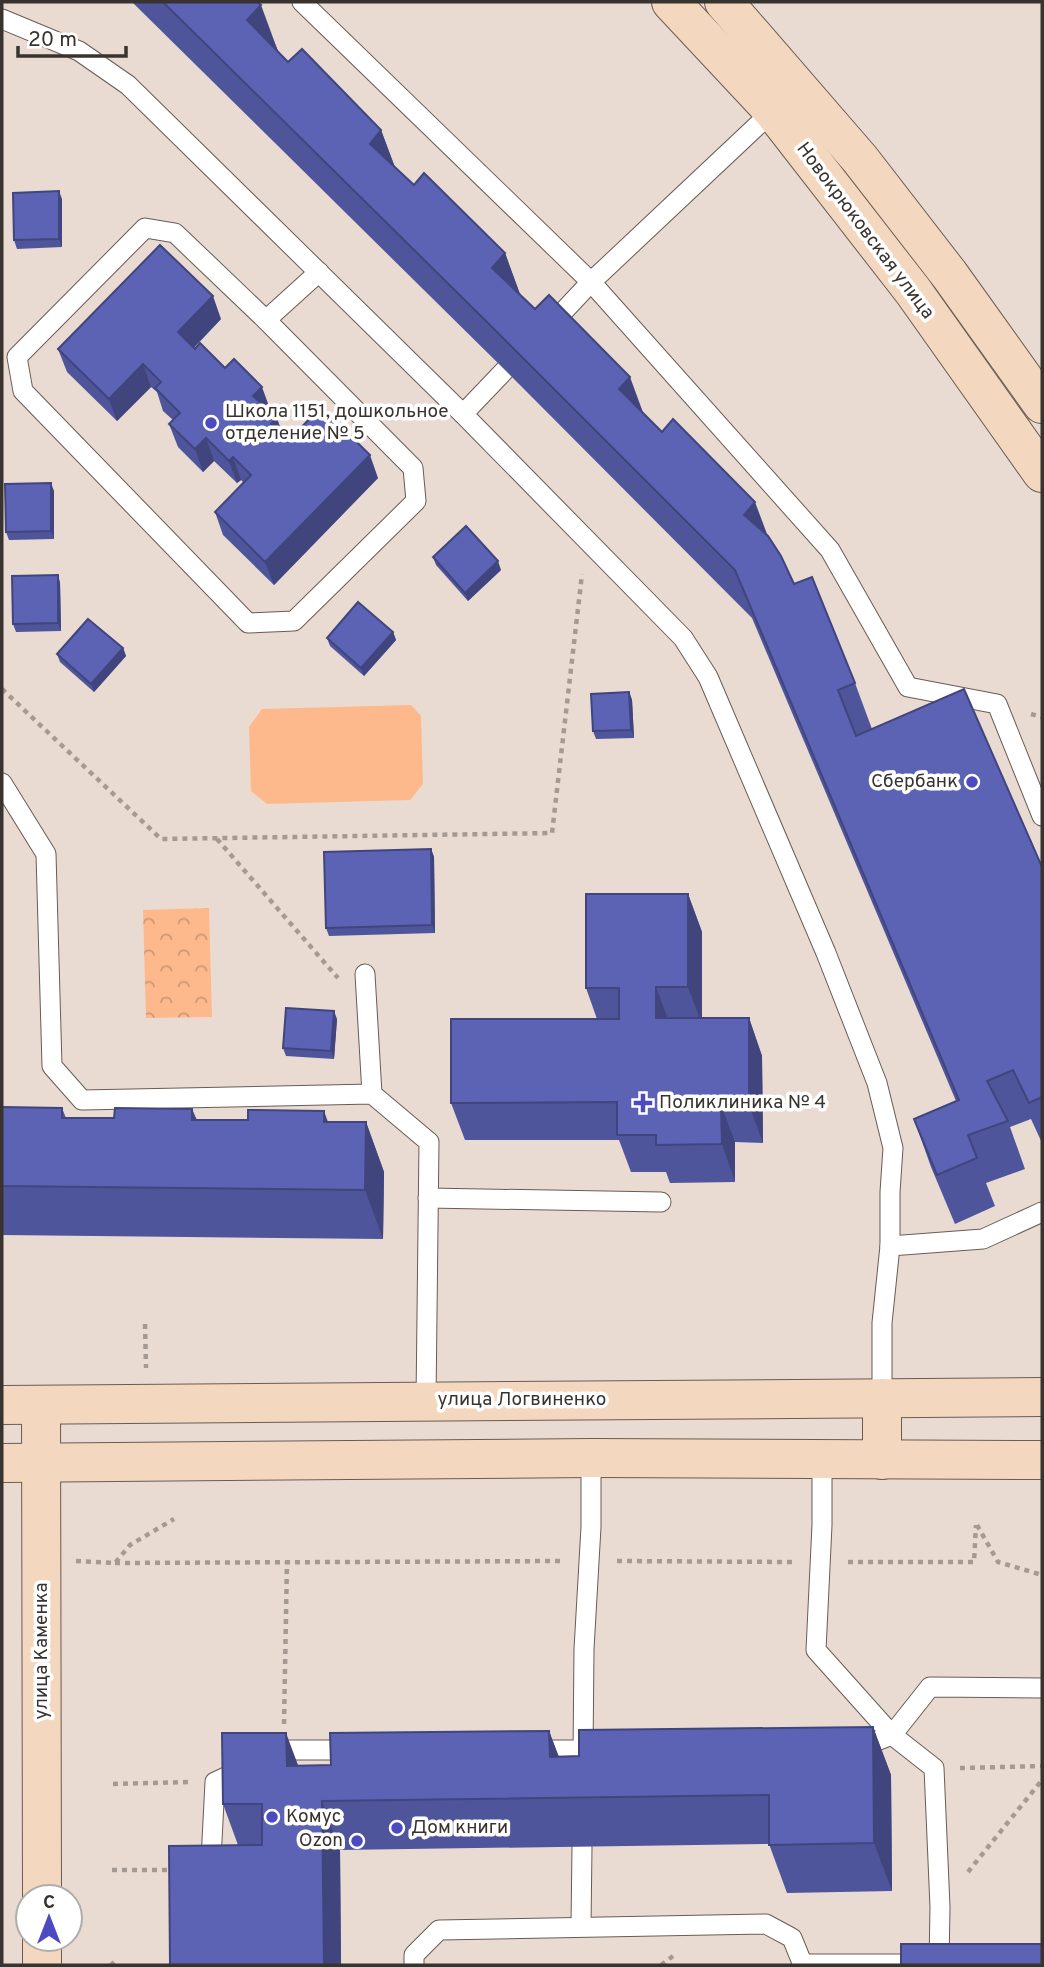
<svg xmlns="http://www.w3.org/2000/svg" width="1044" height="1967" viewBox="0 0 1044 1967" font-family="Overpass,sans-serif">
<defs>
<pattern id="forest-crowns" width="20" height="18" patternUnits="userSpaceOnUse" patternTransform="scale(1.75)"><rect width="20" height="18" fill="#fdb98b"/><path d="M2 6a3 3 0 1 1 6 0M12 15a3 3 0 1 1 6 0" fill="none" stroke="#ce9772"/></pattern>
</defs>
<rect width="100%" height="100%" fill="#eadbd2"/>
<path fill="url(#forest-crowns)" d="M 209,908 L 212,1017 L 146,1018 L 143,910 Z"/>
<path fill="#fdb98b" d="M 411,705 L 421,716 L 423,784 L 410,800 L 267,804 L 251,791 L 249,727 L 262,709 Z"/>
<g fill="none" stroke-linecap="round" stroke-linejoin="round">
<g stroke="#685c54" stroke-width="21">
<g id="lane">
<path d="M 302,2 L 591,282 L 830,550 L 908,687 L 997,704 L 1042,816"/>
<path d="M 2,19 L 79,51 L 128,85 L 463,414 L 683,638 L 708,677 L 826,953 L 877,1083 L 893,1148 L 890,1192 L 890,1246 L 882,1323 L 882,1398"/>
<path d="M 145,228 L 175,233 L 266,320 L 413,468 L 416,501 L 294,621 L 248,623 L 23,391 L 17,357 Z"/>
<path d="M 266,320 L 319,272"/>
<path d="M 546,330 L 591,282 L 776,108"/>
<path d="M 463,414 L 505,370"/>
<path d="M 2,783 L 46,854 L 52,1066 L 82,1100 L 372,1094 L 429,1142 L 426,1401"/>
<path d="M 365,974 L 372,1094"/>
<path d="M 428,1198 L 661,1202"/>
<path d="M 890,1246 L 983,1239 L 1042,1212"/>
<path d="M 856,1749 L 892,1735 L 930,1687 L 1042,1688"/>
<path d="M 531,1750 L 605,1750"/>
<path d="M 583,1755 L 584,1649 L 591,1527 L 591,1458"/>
<path d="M 211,1860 L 215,1782 L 283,1750 L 357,1750"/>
<path d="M 581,1926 L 582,1847"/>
<path d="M 803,1964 L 939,1964 L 940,1907 L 934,1768 L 892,1735 L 816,1650 L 822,1525 L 822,1459"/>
<path d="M 414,1965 L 414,1955 L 439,1930 L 766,1924 L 792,1938 L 803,1965"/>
</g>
</g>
<g stroke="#685c54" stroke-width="40">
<g id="secondary">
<path d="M 671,2 L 773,111 L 913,291 L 1042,473"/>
<path d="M 724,2 L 860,159 L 949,274 L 1042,404"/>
<path d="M 882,1398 L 882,1460"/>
<path d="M 2,1405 L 1042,1397"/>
<path d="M 41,1405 L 42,1897"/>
<path d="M 2,1463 L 591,1458 L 1042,1460"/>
<path d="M 42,1965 L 42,1939"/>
</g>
</g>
<g stroke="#a59a93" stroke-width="4.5" stroke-dasharray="5 5" stroke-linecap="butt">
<path d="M 2,689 L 161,839 L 552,833 L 582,574"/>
<path d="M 1031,714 L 1042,717"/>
<path d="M 217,839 L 338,978"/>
<path d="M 145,1324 L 146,1368"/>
<path d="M 977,1525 L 998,1562 L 1042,1575"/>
<path d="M 76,1561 L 115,1563 L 130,1545 L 174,1519"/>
<path d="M 617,1561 L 793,1562"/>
<path d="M 848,1562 L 974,1562 L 976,1525"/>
<path d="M 115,1563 L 562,1561"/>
<path d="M 284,1724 L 287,1561"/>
<path d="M 960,1768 L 1042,1766"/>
<path d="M 113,1784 L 189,1782"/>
<path d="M 112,1870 L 174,1870"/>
<path d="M 968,1872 L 1042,1780"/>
<path d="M 111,1962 L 114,1965"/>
<path d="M 661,1965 L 677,1953"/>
</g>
<use href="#lane" stroke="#fff" stroke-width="19"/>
<use href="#secondary" stroke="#f4d7bf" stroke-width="38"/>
</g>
<g fill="#4f559b">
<path d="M 132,2 L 257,2 L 278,51 L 288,62 L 381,130 L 395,167 L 414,185 L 505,253 L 520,295 L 643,413 L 768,536 L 794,584 L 855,683 L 872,729 L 1042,867 L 1042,1143 L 1031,1119 L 1010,1127 L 1025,1169 L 986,1183 L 995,1206 L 955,1224 L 931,1167 L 914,1119 L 956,1101 L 752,618 L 505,370 Z"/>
<path d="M 62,199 L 62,247 L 17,249 L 14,240 Z"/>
<path d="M 221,319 L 194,348 L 225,368 L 270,409 L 269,411 L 283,435 L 288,441 L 378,478 L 274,585 L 223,535 L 215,512 L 244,483 L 241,480 L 237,483 L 214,461 L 203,472 L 178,447 L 169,424 L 173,420 L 163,411 L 157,392 L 151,387 L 117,421 L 67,372 L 58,349 Z"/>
<path d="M 54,491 L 54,539 L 9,540 L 6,532 Z"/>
<path d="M 433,557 L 501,570 L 468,601 L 436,565 Z"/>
<path d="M 58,575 L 60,583 L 61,631 L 16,632 L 13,624 Z"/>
<path d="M 393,632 L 396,640 L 364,676 L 330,646 L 327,638 Z"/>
<path d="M 123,648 L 126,656 L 94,692 L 60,662 L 57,654 Z"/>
<path d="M 629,692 L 632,700 L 634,738 L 596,739 L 593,731 Z"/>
<path d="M 431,849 L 434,857 L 435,933 L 329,936 L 326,928 Z"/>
<path d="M 688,894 L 702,932 L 702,1018 L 749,1018 L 762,1056 L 763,1143 L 735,1142 L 735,1182 L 670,1183 L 666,1172 L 631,1172 L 619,1140 L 465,1140 L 451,1103 L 597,1019 L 586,988 Z"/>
<path d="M 337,1019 L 334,1059 L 286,1056 L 283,1048 Z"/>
<path d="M 2,1107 L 62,1108 L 66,1118 L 114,1118 L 192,1109 L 197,1120 L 366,1122 L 384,1172 L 383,1239 L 2,1235 Z"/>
<path d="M 873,1727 L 891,1775 L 892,1891 L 787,1893 L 769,1844 L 340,1850 L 341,1965 L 170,1965 L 238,1845 L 223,1804 L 298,1766 L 331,1765 L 549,1731 L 559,1757 L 579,1756 Z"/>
</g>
<g fill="#40457e">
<path d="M 261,5 L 279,54 L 247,20 Z"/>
<path d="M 381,130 L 399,179 L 370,144 Z"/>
<path d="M 59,191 L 62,199 L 62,247 L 59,239 Z"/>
<path d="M 505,253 L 523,302 L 492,268 Z"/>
<path d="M 213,296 L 221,319 L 186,355 L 178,332 Z"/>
<path d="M 143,364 L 151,387 L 117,421 L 109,399 Z"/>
<path d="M 630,377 L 648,426 L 619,389 Z"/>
<path d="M 262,387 L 270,409 L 262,418 L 253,396 Z"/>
<path d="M 277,418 L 285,441 L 271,424 Z"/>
<path d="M 206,438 L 214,461 L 203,472 L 195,449 Z"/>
<path d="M 370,455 L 378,478 L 274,585 L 265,562 Z"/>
<path d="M 233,457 L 241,480 L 237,483 L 229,461 Z"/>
<path d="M 51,483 L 54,491 L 54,539 L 51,531 Z"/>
<path d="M 755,502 L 773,550 L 744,515 Z"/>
<path d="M 498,561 L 501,570 L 468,601 L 465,593 Z"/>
<path d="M 58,575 L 60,583 L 61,631 L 58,623 Z"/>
<path d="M 393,632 L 396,640 L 364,676 L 361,668 Z"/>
<path d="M 123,648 L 126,656 L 94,692 L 91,684 Z"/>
<path d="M 629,692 L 632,700 L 634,738 L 631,730 Z"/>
<path d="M 431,849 L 434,857 L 435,933 L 432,925 Z"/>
<path d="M 688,894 L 702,932 L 702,1025 L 688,987 Z"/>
<path d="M 656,987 L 670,1025 L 656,1018 Z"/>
<path d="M 334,1011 L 337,1019 L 334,1059 L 331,1051 Z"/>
<path d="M 749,1018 L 762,1056 L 763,1143 L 749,1105 Z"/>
<path d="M 721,1105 L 735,1142 L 735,1182 L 722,1144 Z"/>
<path d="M 192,1109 L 210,1158 L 192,1120 Z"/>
<path d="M 324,1111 L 342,1160 L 324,1122 Z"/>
<path d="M 366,1122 L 384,1172 L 383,1239 L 365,1190 Z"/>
<path d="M 873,1727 L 891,1775 L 892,1891 L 874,1843 Z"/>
<path d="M 549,1731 L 567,1779 L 550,1757 Z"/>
<path d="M 286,1733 L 304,1781 L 287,1766 Z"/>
<path d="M 322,1801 L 340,1850 L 341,1965 L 324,1965 Z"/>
</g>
<g fill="#5c63b4" stroke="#40457e" stroke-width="2">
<path d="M 163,2 L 257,2 L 261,5 L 247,20 L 288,62 L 302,49 L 381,130 L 370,144 L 414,185 L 424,173 L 505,253 L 492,268 L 535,309 L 549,295 L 630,377 L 619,389 L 662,432 L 673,419 L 755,502 L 744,515 L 768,536 L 781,556 L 794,584 L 812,577 L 855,683 L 838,690 L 856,736 L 964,689 L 1042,867 L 1042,1097 L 1029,1103 L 1013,1070 L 987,1081 L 1008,1121 L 968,1135 L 977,1158 L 937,1175 L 914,1119 L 959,1100 L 735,570 L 487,322 Z"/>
<path d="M 59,191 L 59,239 L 14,240 L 13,193 Z"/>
<path d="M 160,245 L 213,296 L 178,332 L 195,349 L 200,343 L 225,368 L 234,359 L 262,387 L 253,396 L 277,418 L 271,424 L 288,441 L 321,407 L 370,455 L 265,562 L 215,512 L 251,475 L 233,457 L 229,461 L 206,438 L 195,449 L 169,424 L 180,413 L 155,388 L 161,382 L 143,364 L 109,399 L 58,349 Z"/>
<path d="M 51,483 L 51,531 L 6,532 L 5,484 Z"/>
<path d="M 466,526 L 498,561 L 465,593 L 433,557 Z"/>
<path d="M 58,575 L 58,623 L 13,624 L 12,576 Z"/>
<path d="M 358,602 L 393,632 L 361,668 L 327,638 Z"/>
<path d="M 88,619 L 123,648 L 91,684 L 57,654 Z"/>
<path d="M 629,692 L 631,730 L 593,731 L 591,694 Z"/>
<path d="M 431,849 L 432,925 L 326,928 L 324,852 Z"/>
<path d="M 586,894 L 688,894 L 688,987 L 656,987 L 656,1018 L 749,1018 L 749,1105 L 721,1105 L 722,1144 L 656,1145 L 656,1135 L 617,1135 L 617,1102 L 451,1103 L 451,1019 L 619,1019 L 619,988 L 586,988 Z"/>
<path d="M 286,1008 L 334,1011 L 331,1051 L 283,1048 Z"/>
<path d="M 2,1107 L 62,1108 L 62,1118 L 114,1118 L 115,1108 L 192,1109 L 192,1120 L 248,1120 L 248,1110 L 324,1111 L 324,1122 L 366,1122 L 365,1190 L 2,1186 Z"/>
<path d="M 873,1727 L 874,1843 L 769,1845 L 769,1795 L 322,1801 L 324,1965 L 170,1965 L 169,1846 L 262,1845 L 262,1804 L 223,1804 L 222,1733 L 286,1733 L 287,1766 L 331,1765 L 330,1733 L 549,1731 L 550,1757 L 579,1756 L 579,1730 Z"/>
<rect x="901" y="1944" width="141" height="21"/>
</g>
<g fill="#4b4ac0" stroke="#fff" stroke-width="2.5">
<circle cx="211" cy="423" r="7"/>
<circle cx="972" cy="782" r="7"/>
<path d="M639.5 1092.5h7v7h7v7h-7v7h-7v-7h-7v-7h7z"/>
<circle cx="272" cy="1817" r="7"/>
<circle cx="397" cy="1828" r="7"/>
<circle cx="357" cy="1841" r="7"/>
</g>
<g text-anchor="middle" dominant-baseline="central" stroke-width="7" stroke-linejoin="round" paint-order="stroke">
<g font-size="19" fill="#38332f" stroke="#fff">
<text transform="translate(865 231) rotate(53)">Новокрюковская улица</text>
<text x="522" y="1400">улица Логвиненко</text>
<text transform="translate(42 1651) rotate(-90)">улица Каменка</text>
</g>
<g font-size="19" fill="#38332f" stroke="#fff" text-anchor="start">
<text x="225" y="412">Школа 1151, дошкольное<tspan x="225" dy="22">отделение № 5</tspan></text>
<text x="958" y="782" text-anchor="end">Сбербанк</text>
<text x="659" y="1103">Поликлиника № 4</text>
<text x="286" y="1817">Комус</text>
<text x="411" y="1828">Дом книги</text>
<text x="343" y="1841" text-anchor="end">Ozon</text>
</g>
</g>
<rect width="1044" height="1967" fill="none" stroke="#38332f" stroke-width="7"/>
<g transform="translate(49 1918)"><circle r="33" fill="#ffffff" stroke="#afadac" stroke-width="2"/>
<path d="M0-5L12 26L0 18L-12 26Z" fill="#4b4ac0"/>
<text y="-10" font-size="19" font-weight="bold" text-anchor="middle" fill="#38332f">С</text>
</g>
<path d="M18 46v10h108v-10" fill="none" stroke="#38332f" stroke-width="3.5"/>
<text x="28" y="46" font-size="21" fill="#38332f" stroke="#ffffff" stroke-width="5" paint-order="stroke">20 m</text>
</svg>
